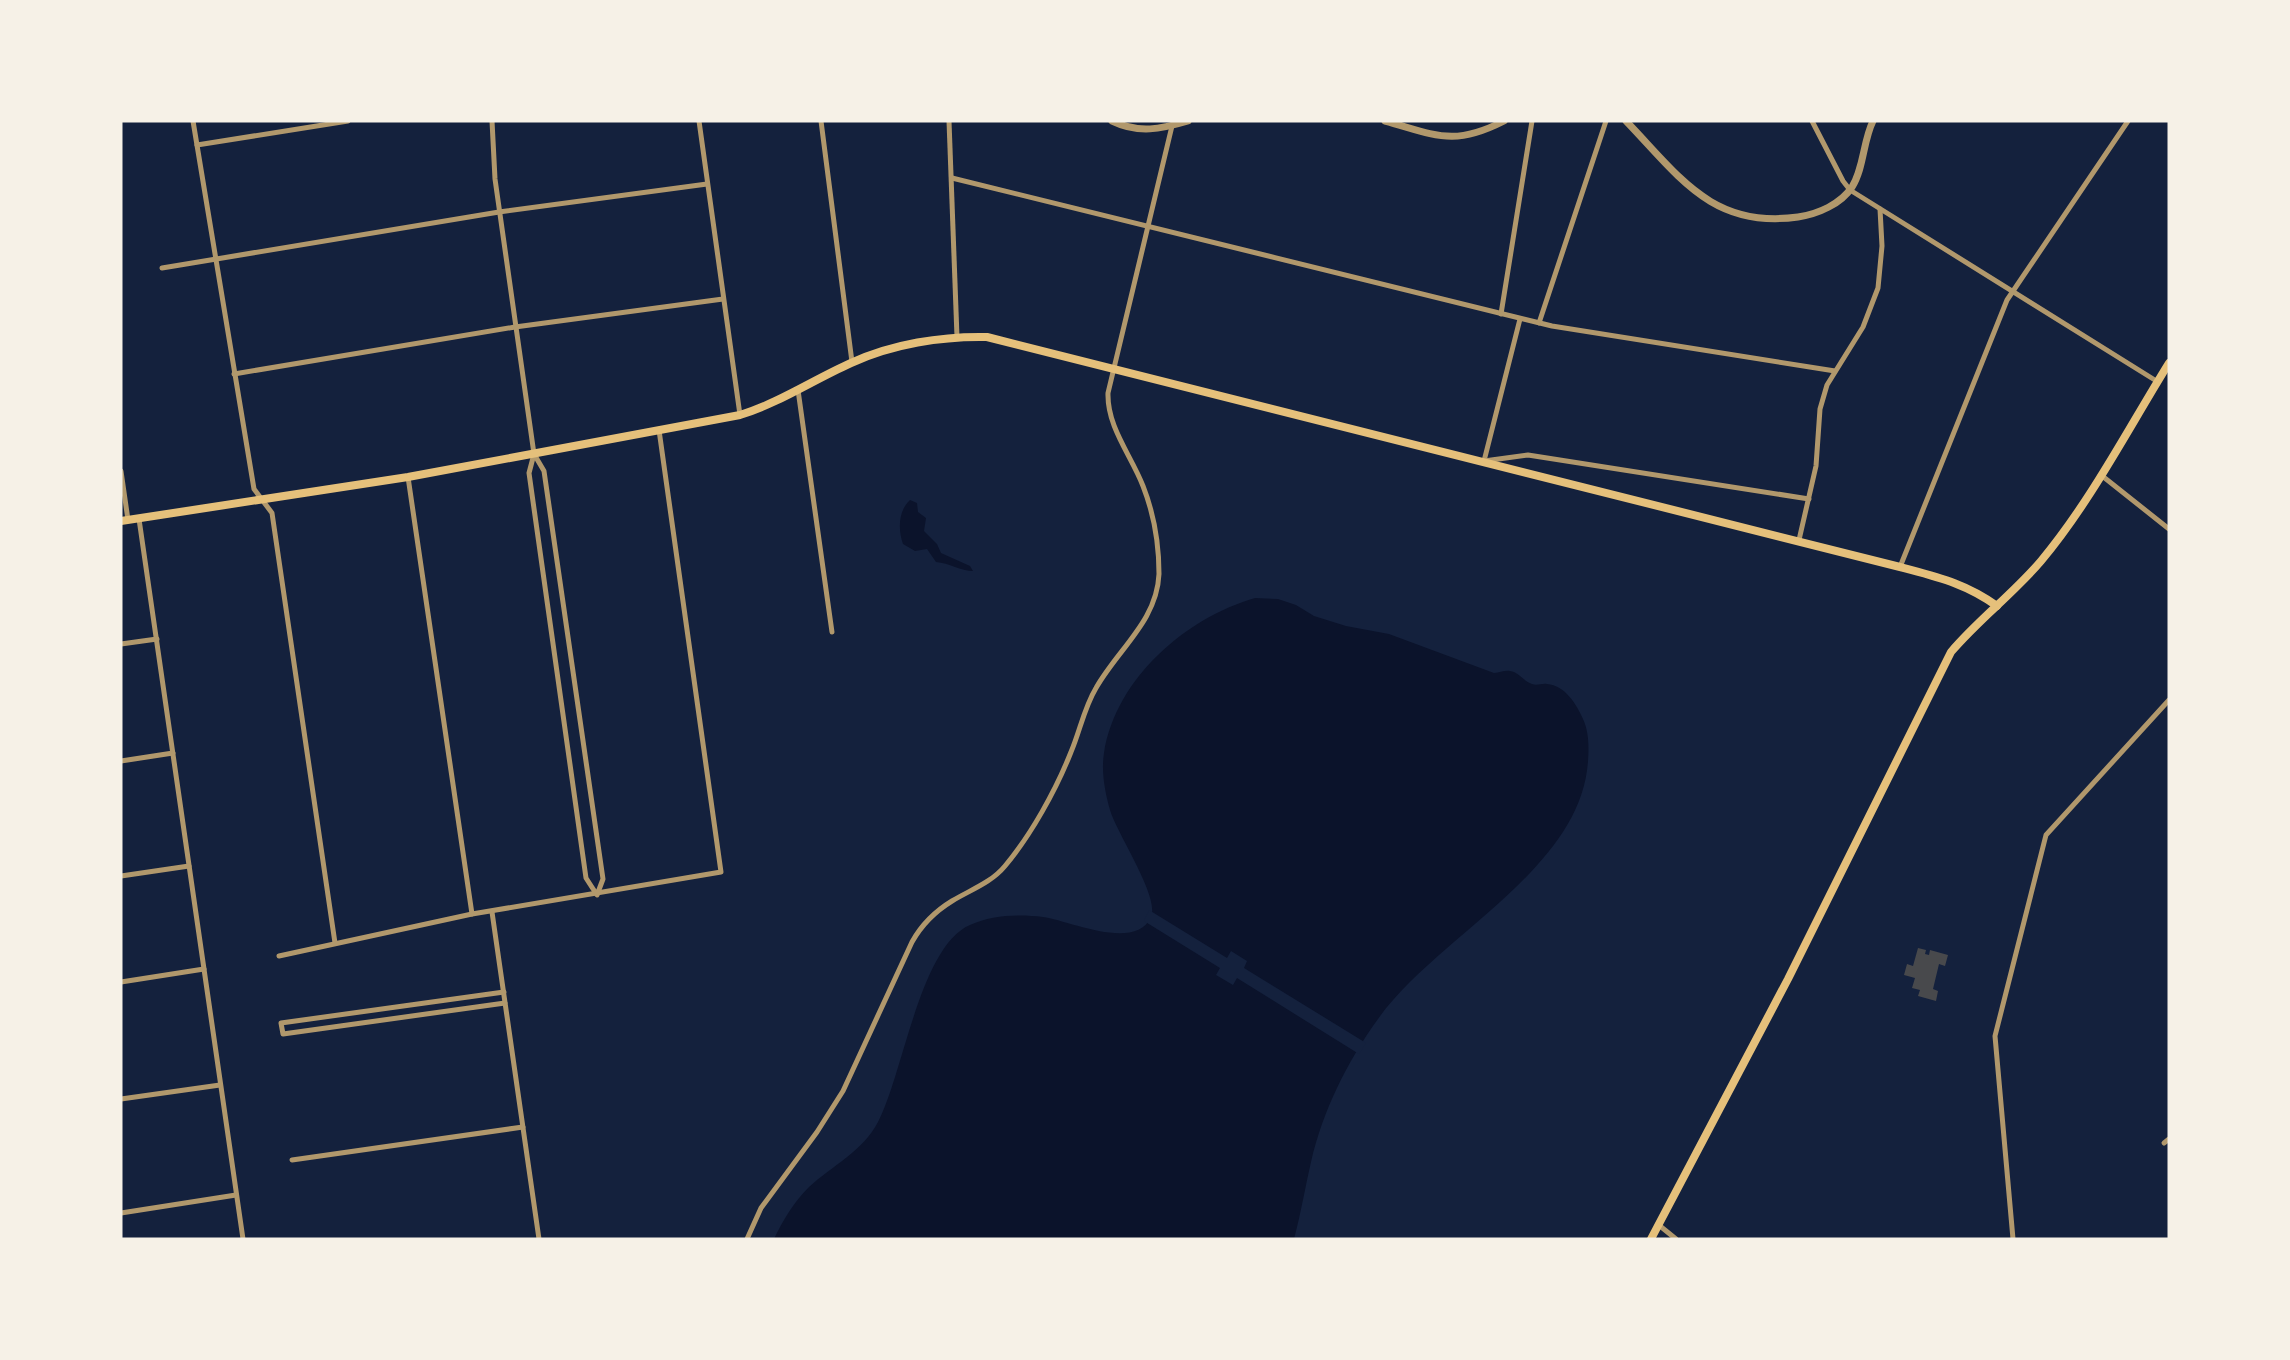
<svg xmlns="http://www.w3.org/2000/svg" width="2290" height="1360" viewBox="0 0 2290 1360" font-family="'Crimson Pro',serif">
<rect width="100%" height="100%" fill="#14213d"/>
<g fill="#0b132b">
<path d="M 910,500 L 917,503 L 918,512 L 926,518 L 924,531 L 937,544 L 941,553 L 970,566 L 973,571 C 961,571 949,563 936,562 L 927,549 L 915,551 L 903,544 C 898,530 898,511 910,500 Z"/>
<path d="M 1255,598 L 1278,599 L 1296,605 L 1314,616 L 1346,626 L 1389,634 L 1494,673 C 1500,673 1504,670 1510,671 C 1519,672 1523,681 1532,684 C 1537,686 1542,683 1547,684 C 1565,685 1577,705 1583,719 C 1589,732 1589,747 1588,761 C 1581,870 1437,936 1378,1019 C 1347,1062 1323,1110 1311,1162 C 1305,1188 1301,1213 1294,1239 L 774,1239 C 783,1220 794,1202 809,1187 C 832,1166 863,1151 878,1122 C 903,1075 920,946 970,925 C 992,915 1019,914 1043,917 C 1068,920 1135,952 1151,917 C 1160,897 1117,834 1110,810 C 1105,792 1101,772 1104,753 C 1116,678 1186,618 1255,598 Z"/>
</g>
<path fill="#14213d" d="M 1149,910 L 1227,958 L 1231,951 L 1247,961 L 1244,968 L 1366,1043 L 1359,1054 L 1237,978 L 1233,985 L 1216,975 L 1220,968 L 1144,921 Z"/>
<path fill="#48494c" d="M 1918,948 L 1926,950 L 1925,954 L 1929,955 L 1930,950 L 1948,955 L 1945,966 L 1939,964 L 1933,989 L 1938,991 L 1936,1001 L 1918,996 L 1920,990 L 1912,988 L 1915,978 L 1904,975 L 1907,964 L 1913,966 Z"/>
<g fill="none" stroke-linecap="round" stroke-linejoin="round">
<g stroke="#b1986c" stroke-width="5">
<path d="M 193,121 L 254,489 L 272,513 L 335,943"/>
<path d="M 492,121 L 495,179 L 534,454 L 544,471 L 603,879 L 597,895 L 586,878 L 529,473 L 534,454"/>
<path d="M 699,121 L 740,415"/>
<path d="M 821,121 L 852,362"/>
<path d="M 949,121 L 957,337"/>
<path d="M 1812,121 L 1843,181 L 1850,190 L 2158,382"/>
<path d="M 197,145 L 348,121"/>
<path d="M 952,178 L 1552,326 L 1835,371"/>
<path d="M 162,268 L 499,212 L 707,184"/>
<path d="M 1501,314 L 1532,121"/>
<path d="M 1520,319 L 1484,461 L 1528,455 L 1809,499"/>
<path d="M 1539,323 L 1606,121"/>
<path d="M 234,374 L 515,327 L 723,299"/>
<path d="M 798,390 L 832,632"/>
<path d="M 121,471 L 128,520"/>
<path d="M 2101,475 L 2169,529"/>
<path d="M 408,477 L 472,914"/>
<path d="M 139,519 L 243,1239"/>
<path d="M 1799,540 L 1816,466 L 1820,409 L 1827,385 L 1863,327 L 1878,288 L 1882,246 L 1880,209"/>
<path d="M 1900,567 L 2007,300 L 2128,121"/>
<path d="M 121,644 L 157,639"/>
<path d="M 121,761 L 173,753"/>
<path d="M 121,876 L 189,866"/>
<path d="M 492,912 L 539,1239"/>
<path d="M 279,956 L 472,914 L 721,872 L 659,430"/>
<path d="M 121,982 L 204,969"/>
<path d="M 504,992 L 281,1023 L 283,1034 L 505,1003"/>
<path d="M 121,1099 L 220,1085"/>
<path d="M 2164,1143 L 2169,1139"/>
<path d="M 292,1160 L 523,1127"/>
<path d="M 121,1213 L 236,1195"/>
<path d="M 1660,1226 L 1676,1239"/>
<path d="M 747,1239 L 761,1208 L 817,1132 L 843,1091 L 912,942 C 922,924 934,912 952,901 C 970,890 991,883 1005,866 C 1031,835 1056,790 1071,752 C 1080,731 1084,708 1096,688 C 1118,649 1157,621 1159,574 C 1159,544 1154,514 1143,486 C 1131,455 1107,427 1108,393 L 1172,126"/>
<path d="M 2013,1239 L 1995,1036 L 2046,835 L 2169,700"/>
</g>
<g stroke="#b1986c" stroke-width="7">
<path d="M 1112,121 C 1139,134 1161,129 1188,121"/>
<path d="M 1385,121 C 1436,135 1453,147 1504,121"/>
<path d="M 1626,121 C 1679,176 1712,229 1798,217 C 1818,214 1841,204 1852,187 C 1864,168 1863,141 1873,121"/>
</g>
<g stroke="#e5c07b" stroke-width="8">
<path d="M 121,521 L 408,477 L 740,415 C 779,403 813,380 851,363 C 892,344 942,336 987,337 L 1900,567 C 1937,577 1965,583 1997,606"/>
<path d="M 1651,1239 L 1788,979 L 1951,652 C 1979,619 2013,594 2041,561 C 2091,501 2128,429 2169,363"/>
</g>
</g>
<rect width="2290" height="1360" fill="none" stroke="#f6f1e7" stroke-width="245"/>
</svg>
